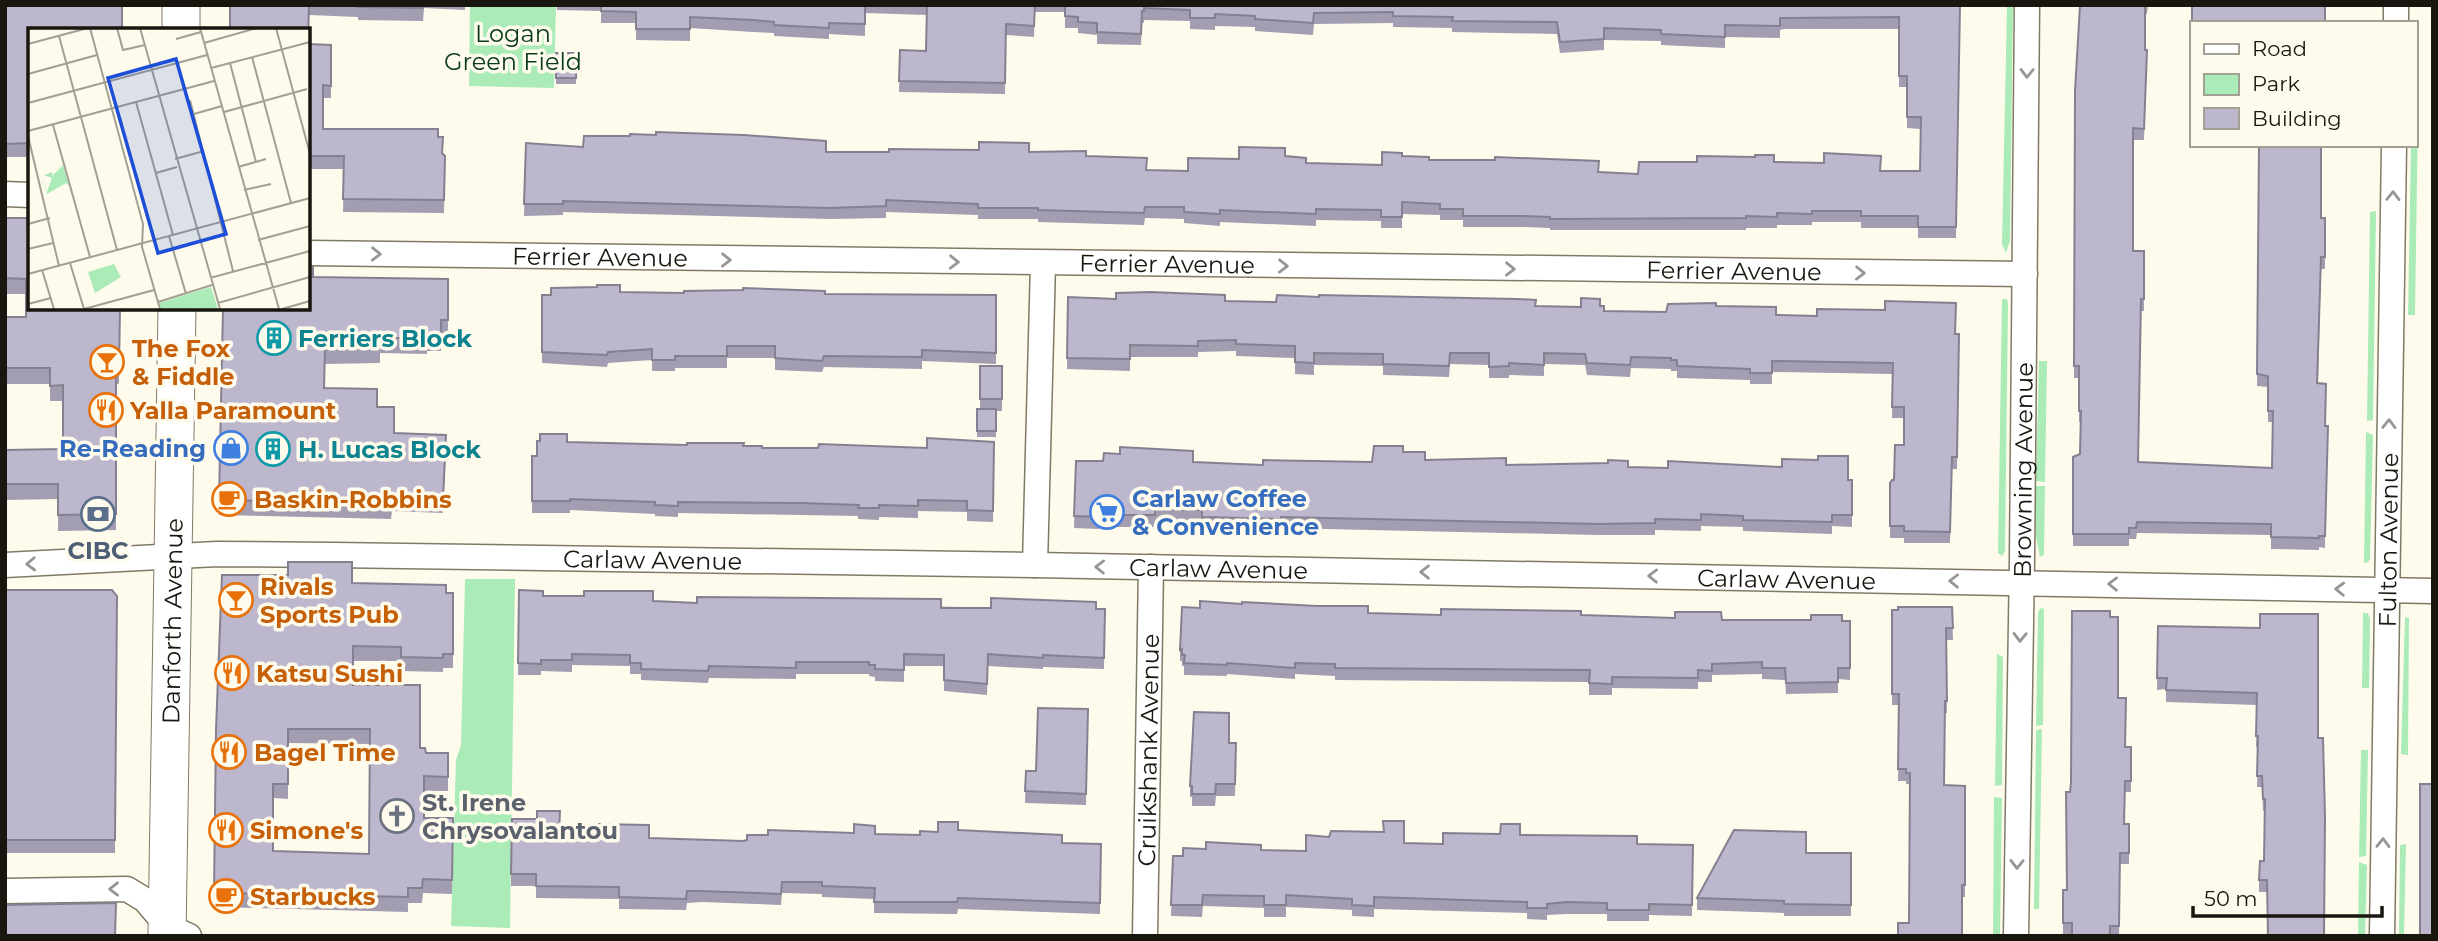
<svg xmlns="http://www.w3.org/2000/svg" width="2438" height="941" viewBox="0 0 2438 941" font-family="Montserrat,sans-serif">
<rect width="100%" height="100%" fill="#fefbec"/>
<g fill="#aaebb7">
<path d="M 470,5 L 556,5 L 554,88 L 469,86 Z"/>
<path d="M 2007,5 L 2013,5 L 2010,241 L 2006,253 L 2002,244 Z"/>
<path d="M 2415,114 L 2418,114 L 2415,315 L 2408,315 L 2411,145 L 2415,145 Z"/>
<path d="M 2376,211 L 2373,420 L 2367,421 L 2370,212 Z"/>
<path d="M 2002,299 L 2007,299 L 2008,304 L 2005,551 L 2002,556 L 1998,553 Z"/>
<path d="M 2039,361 L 2047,361 L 2045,482 L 2036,481 Z"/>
<path d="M 2366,432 L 2373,435 L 2370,559 L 2368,562 L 2364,563 Z"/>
<path d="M 2036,486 L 2045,486 L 2044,555 L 2040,557 L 2036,537 Z"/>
<path d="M 465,579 L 515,579 L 510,928 L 451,926 L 456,760 L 461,745 Z"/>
<path d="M 2040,608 L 2044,609 L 2043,725 L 2036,726 L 2038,613 Z"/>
<path d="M 2363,613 L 2368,613 L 2370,620 L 2369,688 L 2362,688 Z"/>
<path d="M 2405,617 L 2409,618 L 2408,755 L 2401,754 Z"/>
<path d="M 1997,654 L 2003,657 L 2002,785 L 1995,786 Z"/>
<path d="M 2042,729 L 2039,909 L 2034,909 L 2036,730 Z"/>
<path d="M 2361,750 L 2368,750 L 2366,856 L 2359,857 Z"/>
<path d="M 1994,797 L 2002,798 L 2000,936 L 1993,936 Z"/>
<path d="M 2406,844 L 2404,936 L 2399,936 L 2400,845 Z"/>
<path d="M 2359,862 L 2367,865 L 2365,936 L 2358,936 Z"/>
</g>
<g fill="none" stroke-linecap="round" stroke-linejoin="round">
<g stroke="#807a65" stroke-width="27">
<g id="minor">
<path d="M 2396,23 L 2396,5"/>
<path d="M 5,194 L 30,195"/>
<path id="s1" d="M 308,253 L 2025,274"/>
<path id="s2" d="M 5,565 L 217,554 L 333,555 L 1035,565 L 2433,591"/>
<path d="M 1035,565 L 1043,263"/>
<path d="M 5,891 L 127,889 L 145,900 L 167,926 L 189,936"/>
<path id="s3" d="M 1145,936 L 1151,567"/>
<path id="s4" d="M 2016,936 L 2022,559 L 2027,5"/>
<path id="s5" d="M 2382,936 L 2394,145"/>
</g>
</g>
<g stroke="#807a65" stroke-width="39">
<g id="primary">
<path d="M 181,30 L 181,5"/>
<path id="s6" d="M 167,936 L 177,308"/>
</g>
</g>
<use href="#minor" stroke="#fff" stroke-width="24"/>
<use href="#primary" stroke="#fff" stroke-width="37"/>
</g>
<g fill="#a39db1" fill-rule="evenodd">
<path d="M 5,5 L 30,30 L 30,157 L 5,157 Z"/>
<path d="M 230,5 L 465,5 L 465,10 L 424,8 L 423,21 L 358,20 L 358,17 L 309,15 L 309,44 L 331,45 L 331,98 L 323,98 L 323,129 L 438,137 L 443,153 L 445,156 L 444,213 L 343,212 L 344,169 L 308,169 L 308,30 Z"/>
<path d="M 557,5 L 1960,5 L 1956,238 L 1918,238 L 1918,228 L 1861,228 L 1861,222 L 1812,222 L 1812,225 L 1777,225 L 1777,228 L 1746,228 L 1746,230 L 1550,230 L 1550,228 L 1522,227 L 1463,227 L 1463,220 L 1440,220 L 1440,215 L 1402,214 L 1402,228 L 1381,228 L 1381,221 L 1316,220 L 1316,226 L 1220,222 L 1220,226 L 1184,223 L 1184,219 L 1145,218 L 1144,225 L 1038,222 L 1038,219 L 978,219 L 978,215 L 886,212 L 886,218 L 830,219 L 563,212 L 563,215 L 524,216 L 526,143 L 583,147 L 826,152 L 1029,152 L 1086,156 L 1147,170 L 1188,171 L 1239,159 L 1285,156 L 1306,163 L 1382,165 L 1402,156 L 1429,160 L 1638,174 L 1774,162 L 1881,171 L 1920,171 L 1921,129 L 1907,128 L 1907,87 L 1899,87 L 1899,29 L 1784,29 L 1780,30 L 1780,38 L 1725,37 L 1725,48 L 1661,45 L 1661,41 L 1604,40 L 1604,50 L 1560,53 L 1557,34 L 1452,32 L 1452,28 L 1393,27 L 1393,23 L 1314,24 L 1313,35 L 1255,31 L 1255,27 L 1215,26 L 1215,30 L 1190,29 L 1190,21 L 1144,20 L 1144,23 L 1142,22 L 1141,45 L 1097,44 L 1097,35 L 1078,33 L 1078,28 L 1065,28 L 1065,12 L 1035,12 L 1034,37 L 1006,35 L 1005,94 L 899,92 L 900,50 L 926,51 L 927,15 L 865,13 L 865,36 L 829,34 L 829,39 L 774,36 L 774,33 L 753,32 L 690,28 L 690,41 L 636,40 L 636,23 L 601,23 L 601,11 L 557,10 Z"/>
<path d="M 2080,5 L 2148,5 L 2147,14 L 2145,14 L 2145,50 L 2147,61 L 2144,140 L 2133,140 L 2133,251 L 2144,251 L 2144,311 L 2141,311 L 2138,463 L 2272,468 L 2273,422 L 2268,422 L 2268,387 L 2257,386 L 2259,145 L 2321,182 L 2321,218 L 2325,218 L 2325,269 L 2321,269 L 2318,383 L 2326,384 L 2325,548 L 2319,547 L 2319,550 L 2271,549 L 2271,535 L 2137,533 L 2136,539 L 2129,539 L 2129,546 L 2073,546 L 2073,457 L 2080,454 L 2081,422 L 2079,422 L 2079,378 L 2074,378 L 2075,91 Z"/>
<path d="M 556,53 L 577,53 L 576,84 L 556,84 Z"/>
<path d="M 5,218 L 120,308 L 119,384 L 116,384 L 116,530 L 58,531 L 58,499 L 5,500 L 5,450 L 63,449 L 63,401 L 50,401 L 50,384 L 5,384 L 5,317 L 26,317 L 26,294 L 5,294 Z"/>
<path d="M 313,277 L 448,279 L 448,335 L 441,335 L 441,351 L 427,351 L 427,354 L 380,353 L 380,363 L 325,364 L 325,388 L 377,407 L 394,433 L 446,450 L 443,513 L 392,511 L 391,519 L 219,515 L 223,308 Z"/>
<path d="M 620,292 L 825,294 L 996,295 L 996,364 L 922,361 L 922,369 L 824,367 L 822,372 L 775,370 L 775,358 L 727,358 L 727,368 L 675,368 L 675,371 L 652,371 L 652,360 L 608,363 L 607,367 L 542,363 L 542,295 Z"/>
<path d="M 1068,297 L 1276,302 L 1581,307 L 1600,306 L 1604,311 L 1666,312 L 1716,306 L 1776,315 L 1959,334 L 1957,469 L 1952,469 L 1950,543 L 1904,543 L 1904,538 L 1890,538 L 1890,483 L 1894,480 L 1904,445 L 1904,418 L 1892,418 L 1893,374 L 1772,372 L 1772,384 L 1750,384 L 1750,380 L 1677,378 L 1677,371 L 1671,371 L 1671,369 L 1631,368 L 1630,377 L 1587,375 L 1585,365 L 1544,364 L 1544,376 L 1509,375 L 1509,378 L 1489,378 L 1489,365 L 1450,364 L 1449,377 L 1383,375 L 1383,366 L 1314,365 L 1314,375 L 1295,374 L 1295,358 L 1236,356 L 1236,351 L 1198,352 L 1198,357 L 1130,357 L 1130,371 L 1067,369 Z"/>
<path d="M 980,366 L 1002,366 L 1002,411 L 996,411 L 996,437 L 977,437 L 977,409 L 980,409 Z"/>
<path d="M 567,442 L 743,446 L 762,448 L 927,448 L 994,442 L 993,522 L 967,521 L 967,512 L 918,511 L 918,518 L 879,517 L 879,520 L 858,519 L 858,516 L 801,515 L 678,513 L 678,517 L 655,516 L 655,514 L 570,510 L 570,513 L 532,513 L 532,456 L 537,456 Z"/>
<path d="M 1403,452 L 1425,460 L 1506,465 L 1628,467 L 1852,480 L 1852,527 L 1832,526 L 1832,534 L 1743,531 L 1743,527 L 1701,526 L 1701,531 L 1655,530 L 1655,535 L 1598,535 L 1281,528 L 1281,531 L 1202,529 L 1202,522 L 1155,520 L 1155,527 L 1099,527 L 1099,529 L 1074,528 L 1076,461 L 1193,462 L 1263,465 L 1372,462 Z"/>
<path d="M 352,583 L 453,593 L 453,668 L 443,668 L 443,672 L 401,671 L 401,661 L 353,661 L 353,685 L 426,753 L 448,753 L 448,791 L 424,791 L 424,818 L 453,818 L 452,894 L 423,893 L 422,903 L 408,903 L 408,912 L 214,907 L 216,730 ZM 288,743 L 370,744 L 369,854 L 273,851 L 273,798 L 288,799 Z"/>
<path d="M 519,590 L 543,596 L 697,603 L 1105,609 L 1104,669 L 1043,667 L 1043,669 L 988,666 L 987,695 L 944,691 L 944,666 L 904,666 L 904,682 L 875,681 L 875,677 L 869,676 L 869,674 L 796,674 L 796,679 L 709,678 L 708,683 L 641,680 L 641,674 L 630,674 L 630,666 L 572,665 L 572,672 L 541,671 L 541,675 L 518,675 Z"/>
<path d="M 117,596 L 115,853 L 5,853 L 5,712 Z"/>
<path d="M 1952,607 L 1953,640 L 1946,640 L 1947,713 L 1945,713 L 1944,785 L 1965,786 L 1965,897 L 1962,897 L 1909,923 L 1910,784 L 1906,784 L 1906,781 L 1898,781 L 1899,705 L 1892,705 L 1892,610 Z"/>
<path d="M 1368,613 L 1441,615 L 1581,615 L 1722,620 L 1850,621 L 1850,680 L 1838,679 L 1838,693 L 1786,694 L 1785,680 L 1762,679 L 1762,674 L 1712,675 L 1712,682 L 1698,682 L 1698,689 L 1612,688 L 1612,695 L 1589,695 L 1589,682 L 1335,680 L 1335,676 L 1295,674 L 1295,679 L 1227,674 L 1227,676 L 1184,675 L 1184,666 L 1182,666 L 1182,661 L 1180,661 L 1180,650 Z"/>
<path d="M 2110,617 L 2118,698 L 2126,747 L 2131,747 L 2131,792 L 2125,792 L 2125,824 L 2129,824 L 2129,864 L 2120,864 L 2119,936 L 2072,936 L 2072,935 L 2063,935 L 2063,890 L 2066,890 L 2070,792 Z"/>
<path d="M 2158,626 L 2260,628 L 2268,901 L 2267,892 L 2259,892 L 2259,880 L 2264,861 L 2264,811 L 2263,811 L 2262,787 L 2257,787 L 2258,747 L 2256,747 L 2257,705 L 2166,702 L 2166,689 L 2157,690 Z"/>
<path d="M 1088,709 L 1086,805 L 1025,803 L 1026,771 L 1036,771 Z"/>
<path d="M 1229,743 L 1236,743 L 1235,796 L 1216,796 L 1215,806 L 1192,806 L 1192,797 L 1190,797 L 1190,786 Z"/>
<path d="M 958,830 L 1062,843 L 1101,844 L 1100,914 L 958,909 L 957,914 L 874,913 L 874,899 L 822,897 L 822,894 L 782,893 L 781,905 L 701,902 L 687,903 L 686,910 L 619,909 L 619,899 L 536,898 L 536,886 L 511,886 L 511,874 L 559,835 L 743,841 L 875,834 L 920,835 Z"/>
<path d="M 1520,835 L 1637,844 L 1693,845 L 1692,916 L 1649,915 L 1649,921 L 1607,921 L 1607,914 L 1567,914 L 1547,915 L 1547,920 L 1527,919 L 1527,913 L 1374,909 L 1374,917 L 1352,916 L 1352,910 L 1286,907 L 1286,917 L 1264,917 L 1264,908 L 1203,906 L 1202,917 L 1171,916 L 1173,856 L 1261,850 L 1306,851 L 1404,843 L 1443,844 Z"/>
<path d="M 1806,853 L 1851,853 L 1851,916 L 1784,916 L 1784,913 L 1697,910 L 1697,898 Z"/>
</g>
<g fill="#bdb7ce" stroke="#848090" stroke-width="2" fill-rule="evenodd">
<path d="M 5,5 L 122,5 L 122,30 L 30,30 L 30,143 L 5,144 Z"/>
<path d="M 230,5 L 309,5 L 308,44 L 331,45 L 331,86 L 323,85 L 323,129 L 438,129 L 438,137 L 443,137 L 442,153 L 445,156 L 444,200 L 343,199 L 344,156 L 308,156 L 308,30 L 230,30 Z"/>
<path d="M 358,5 L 423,5 L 423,8 L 358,7 Z"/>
<path d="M 601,5 L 865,5 L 865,24 L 829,23 L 829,28 L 774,25 L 774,22 L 753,20 L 690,17 L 690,29 L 636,29 L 636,12 L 601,11 Z"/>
<path d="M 927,5 L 1035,5 L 1034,26 L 1006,24 L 1005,83 L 899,81 L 900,50 L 926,51 Z"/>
<path d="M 1065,5 L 1960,5 L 1956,227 L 1918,227 L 1918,216 L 1861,216 L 1861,211 L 1812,211 L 1812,214 L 1777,213 L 1777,217 L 1746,216 L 1746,218 L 1550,219 L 1550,217 L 1522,216 L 1463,216 L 1463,209 L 1440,209 L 1440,204 L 1402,202 L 1402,217 L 1381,217 L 1381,210 L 1316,209 L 1316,214 L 1220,210 L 1220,214 L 1184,212 L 1184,207 L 1145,207 L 1144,213 L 1038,210 L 1038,208 L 978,208 L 978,204 L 886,200 L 886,206 L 830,208 L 563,201 L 563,204 L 524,204 L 526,143 L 583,147 L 584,136 L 630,136 L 630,134 L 656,135 L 656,132 L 744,135 L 826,141 L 826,152 L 889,152 L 889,149 L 979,150 L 979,142 L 1029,143 L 1029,152 L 1086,151 L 1086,156 L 1147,158 L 1146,170 L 1188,171 L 1188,158 L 1239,159 L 1239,147 L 1285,148 L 1285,156 L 1306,158 L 1306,163 L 1382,165 L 1382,152 L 1402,153 L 1402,156 L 1429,157 L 1429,160 L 1495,160 L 1495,157 L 1599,161 L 1598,172 L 1638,174 L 1639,162 L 1697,162 L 1697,156 L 1755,157 L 1755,155 L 1774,155 L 1774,162 L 1824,163 L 1824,153 L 1881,156 L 1880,171 L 1920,171 L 1921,117 L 1907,117 L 1907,76 L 1899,76 L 1899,17 L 1784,18 L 1780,18 L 1780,26 L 1725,25 L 1725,37 L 1661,34 L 1661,30 L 1604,28 L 1604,39 L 1560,42 L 1557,22 L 1452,21 L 1453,17 L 1393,16 L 1393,12 L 1314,13 L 1313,23 L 1255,19 L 1255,16 L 1215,14 L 1215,18 L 1190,18 L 1190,10 L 1144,8 L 1144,11 L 1142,11 L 1141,34 L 1097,32 L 1097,23 L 1078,22 L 1078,17 L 1065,16 Z"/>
<path d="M 2080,5 L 2145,5 L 2145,50 L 2147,50 L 2144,129 L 2133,128 L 2133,251 L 2144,251 L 2144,299 L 2141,299 L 2138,462 L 2272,468 L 2273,411 L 2268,411 L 2268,376 L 2257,374 L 2259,145 L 2321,145 L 2321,218 L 2325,218 L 2325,257 L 2321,257 L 2317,383 L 2326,384 L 2325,426 L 2328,426 L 2325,536 L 2319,536 L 2319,538 L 2271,537 L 2271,524 L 2137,522 L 2136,528 L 2129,528 L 2129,534 L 2073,534 L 2073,457 L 2080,454 L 2081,411 L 2079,411 L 2079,366 L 2074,366 L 2075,91 Z"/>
<rect x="2192" y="5" width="133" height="18"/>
<path d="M 556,53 L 577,53 L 576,78 L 556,78 Z"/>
<path d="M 5,218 L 30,218 L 30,308 L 120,308 L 119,368 L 116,368 L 116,514 L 58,515 L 58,484 L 5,484 L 5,450 L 63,449 L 63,385 L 50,386 L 50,368 L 5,368 L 5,317 L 26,317 L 26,279 L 5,278 Z"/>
<path d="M 308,267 L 313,267 L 313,277 L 448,279 L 448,320 L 441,320 L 441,336 L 427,336 L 427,338 L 380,338 L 380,347 L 325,349 L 324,388 L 377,389 L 377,407 L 394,407 L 394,433 L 446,435 L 443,498 L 392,496 L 391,503 L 219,500 L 223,308 L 308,308 Z"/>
<path d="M 597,285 L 620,285 L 620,292 L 684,293 L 684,291 L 743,290 L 743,288 L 825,291 L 825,294 L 996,295 L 996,353 L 922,350 L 922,357 L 824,356 L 822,361 L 775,358 L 775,346 L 727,346 L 727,356 L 675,356 L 675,360 L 652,360 L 652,349 L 608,352 L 607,355 L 542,352 L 542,295 L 551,295 L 551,288 L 597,287 Z"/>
<path d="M 1150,292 L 1225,295 L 1225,301 L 1276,302 L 1277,295 L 1319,297 L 1319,295 L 1517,299 L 1536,300 L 1535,306 L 1581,307 L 1581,298 L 1600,299 L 1600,306 L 1604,306 L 1604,311 L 1666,312 L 1668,304 L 1716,303 L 1716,306 L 1776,307 L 1776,315 L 1817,316 L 1817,309 L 1885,310 L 1885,301 L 1956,303 L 1955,334 L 1959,334 L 1957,457 L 1952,457 L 1950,532 L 1904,531 L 1904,526 L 1890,526 L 1890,483 L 1892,480 L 1894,480 L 1895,445 L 1904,445 L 1904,407 L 1892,407 L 1893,363 L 1772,361 L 1772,373 L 1750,373 L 1750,369 L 1677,366 L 1677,360 L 1671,360 L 1671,358 L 1631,357 L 1630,365 L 1587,363 L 1585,354 L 1544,353 L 1544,365 L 1509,363 L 1509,366 L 1489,367 L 1489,353 L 1450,353 L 1449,366 L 1383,364 L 1383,354 L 1314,353 L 1314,363 L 1295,362 L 1295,346 L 1236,344 L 1236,340 L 1198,341 L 1198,346 L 1130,345 L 1130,359 L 1067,358 L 1068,297 L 1116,299 L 1116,293 Z"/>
<rect x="980" y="366" width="22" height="33"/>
<rect x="977" y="409" width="19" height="22"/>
<path d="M 540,434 L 567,434 L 567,442 L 687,445 L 687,443 L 744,443 L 743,446 L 762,446 L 762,448 L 818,448 L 819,444 L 927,448 L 927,438 L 994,442 L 993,511 L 967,510 L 967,501 L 918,500 L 918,506 L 879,505 L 879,508 L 858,508 L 859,505 L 801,503 L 678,502 L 678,506 L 655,505 L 655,502 L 570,499 L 570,501 L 532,501 L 532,456 L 537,456 L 537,441 L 540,441 Z"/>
<path d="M 1374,446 L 1403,446 L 1403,452 L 1425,452 L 1425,460 L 1506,458 L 1506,465 L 1608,463 L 1608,460 L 1628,461 L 1628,467 L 1668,468 L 1668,461 L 1782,467 L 1782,459 L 1818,460 L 1818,456 L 1848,456 L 1848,480 L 1852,480 L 1852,515 L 1832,515 L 1832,522 L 1743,520 L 1743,516 L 1701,514 L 1701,520 L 1655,519 L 1655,523 L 1598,524 L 1281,517 L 1281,519 L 1202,517 L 1202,510 L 1155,509 L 1155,515 L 1099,515 L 1099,517 L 1074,516 L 1076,461 L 1103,461 L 1104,453 L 1120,454 L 1120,447 L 1193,451 L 1193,462 L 1263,465 L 1263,460 L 1372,462 Z"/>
<path d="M 288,562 L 352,562 L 352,583 L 446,585 L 446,593 L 453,593 L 453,654 L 443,654 L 443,658 L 401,657 L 401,647 L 353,646 L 353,685 L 420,685 L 420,748 L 425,748 L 426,753 L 448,753 L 448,777 L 424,776 L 424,818 L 453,818 L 452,880 L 423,879 L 422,888 L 408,888 L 408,897 L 214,893 L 216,730 L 222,575 L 288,575 ZM 288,729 L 370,729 L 369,854 L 273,851 L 273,784 L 288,784 Z"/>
<path d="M 5,590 L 112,590 L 117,596 L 115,840 L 5,840 Z"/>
<path d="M 519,590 L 543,591 L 543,596 L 584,596 L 584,591 L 653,591 L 653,601 L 697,603 L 697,597 L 941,599 L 941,608 L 991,608 L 991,598 L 1096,602 L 1096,609 L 1105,609 L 1104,658 L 1043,655 L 1043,658 L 988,654 L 987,684 L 944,680 L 944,655 L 904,654 L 904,670 L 875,669 L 875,665 L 869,665 L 869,662 L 796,662 L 796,668 L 709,666 L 708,671 L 641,669 L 641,663 L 630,663 L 630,655 L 572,654 L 572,660 L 541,660 L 541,664 L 518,663 Z"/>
<path d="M 1200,601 L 1242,604 L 1242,602 L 1317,606 L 1368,606 L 1368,613 L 1441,615 L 1441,609 L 1581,611 L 1581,615 L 1675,618 L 1675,612 L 1721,612 L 1722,620 L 1811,620 L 1811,615 L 1842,615 L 1842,621 L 1850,621 L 1850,668 L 1838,668 L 1838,682 L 1786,683 L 1785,668 L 1762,668 L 1762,662 L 1712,664 L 1712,671 L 1698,670 L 1698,678 L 1612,677 L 1612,684 L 1589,683 L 1590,670 L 1335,668 L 1335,664 L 1295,663 L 1295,668 L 1227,663 L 1227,665 L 1184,663 L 1185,655 L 1182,655 L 1182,649 L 1180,650 L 1182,607 L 1200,608 Z"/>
<path d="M 1898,607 L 1952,607 L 1953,628 L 1946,628 L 1947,701 L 1945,701 L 1944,785 L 1965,786 L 1965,885 L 1962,885 L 1962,936 L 1898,936 L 1898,923 L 1909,923 L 1910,773 L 1906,773 L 1906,769 L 1898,769 L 1899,694 L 1892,694 L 1892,610 L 1898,610 Z"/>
<path d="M 2072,611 L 2110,611 L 2110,617 L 2118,617 L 2118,698 L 2126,698 L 2125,747 L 2131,747 L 2131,781 L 2125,781 L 2124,824 L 2129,824 L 2129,853 L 2120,853 L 2119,926 L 2110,926 L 2110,936 L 2072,936 L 2072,923 L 2063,923 L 2063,890 L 2067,890 L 2066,792 L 2070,792 L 2071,782 Z"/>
<path d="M 2260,614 L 2318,614 L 2318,738 L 2323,738 L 2325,817 L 2324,936 L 2268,936 L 2267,880 L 2259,880 L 2260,861 L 2264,861 L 2265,799 L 2263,799 L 2262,776 L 2257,776 L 2258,736 L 2256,736 L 2257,693 L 2166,690 L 2167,678 L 2157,678 L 2158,626 L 2260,628 Z"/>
<path d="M 1038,708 L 1088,709 L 1086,794 L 1025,791 L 1026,771 L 1036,771 Z"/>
<path d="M 1194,712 L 1229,713 L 1229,743 L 1236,743 L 1235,784 L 1216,784 L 1215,794 L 1192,794 L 1192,786 L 1190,786 Z"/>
<rect x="2420" y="784" width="13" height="152"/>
<path d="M 537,811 L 560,811 L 559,835 L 598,835 L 598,824 L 649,825 L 649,838 L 743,841 L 747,840 L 747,835 L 768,835 L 768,830 L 854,833 L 854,824 L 875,826 L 875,834 L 920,835 L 920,831 L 938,832 L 938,822 L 958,822 L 958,830 L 1062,835 L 1062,843 L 1101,844 L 1100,903 L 958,898 L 957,902 L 874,902 L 875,888 L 822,886 L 822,882 L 782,882 L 781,894 L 701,891 L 687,891 L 686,899 L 619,897 L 619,887 L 536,886 L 536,874 L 511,874 L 512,819 L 537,819 Z"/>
<path d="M 1383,821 L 1404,821 L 1404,843 L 1443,844 L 1443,833 L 1500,834 L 1501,824 L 1520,824 L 1520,835 L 1637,836 L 1637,844 L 1693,845 L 1692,905 L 1649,904 L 1649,910 L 1607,910 L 1607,903 L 1567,902 L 1547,904 L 1547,908 L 1527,908 L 1527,902 L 1374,897 L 1374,906 L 1352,905 L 1352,899 L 1286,895 L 1286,905 L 1264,905 L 1264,896 L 1203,895 L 1202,905 L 1171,905 L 1173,856 L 1183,856 L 1183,848 L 1206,849 L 1206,842 L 1261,845 L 1261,850 L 1306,851 L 1306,835 L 1329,837 L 1331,831 L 1384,832 Z"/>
<path d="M 1734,830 L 1806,832 L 1806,853 L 1851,853 L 1851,905 L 1784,904 L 1784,901 L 1697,898 Z"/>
<path d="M 116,903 L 115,936 L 5,936 L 5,905 Z"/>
</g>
<defs><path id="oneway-chevron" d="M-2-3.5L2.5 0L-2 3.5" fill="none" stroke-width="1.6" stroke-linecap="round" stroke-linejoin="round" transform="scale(1.75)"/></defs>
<g stroke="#979693">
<use href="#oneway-chevron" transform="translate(2027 73) rotate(91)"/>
<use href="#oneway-chevron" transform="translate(2393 196) rotate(-89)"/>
<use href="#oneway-chevron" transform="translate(376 254) rotate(1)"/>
<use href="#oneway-chevron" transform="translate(726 260) rotate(1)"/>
<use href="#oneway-chevron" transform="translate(954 262) rotate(1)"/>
<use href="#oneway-chevron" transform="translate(1283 266) rotate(1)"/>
<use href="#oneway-chevron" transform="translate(1510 269) rotate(1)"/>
<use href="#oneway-chevron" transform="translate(1860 273) rotate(1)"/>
<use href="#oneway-chevron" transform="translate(2389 424) rotate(-89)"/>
<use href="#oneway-chevron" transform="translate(31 564) rotate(178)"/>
<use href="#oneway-chevron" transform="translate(1100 567) rotate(-179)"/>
<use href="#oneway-chevron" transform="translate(1425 572) rotate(-179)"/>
<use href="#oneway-chevron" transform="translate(1653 576) rotate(-179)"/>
<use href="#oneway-chevron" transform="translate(1954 581) rotate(-179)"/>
<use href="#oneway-chevron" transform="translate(2113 584) rotate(-179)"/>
<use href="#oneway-chevron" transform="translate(2340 589) rotate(-178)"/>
<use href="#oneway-chevron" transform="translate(2020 637) rotate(91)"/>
<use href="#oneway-chevron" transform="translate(2383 843) rotate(-89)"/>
<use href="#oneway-chevron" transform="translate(2017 864) rotate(91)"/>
<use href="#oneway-chevron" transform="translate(114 889) rotate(179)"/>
</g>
<defs>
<g id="building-ring" transform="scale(1.75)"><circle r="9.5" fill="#fefbec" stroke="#0f9aa8" stroke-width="1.5"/><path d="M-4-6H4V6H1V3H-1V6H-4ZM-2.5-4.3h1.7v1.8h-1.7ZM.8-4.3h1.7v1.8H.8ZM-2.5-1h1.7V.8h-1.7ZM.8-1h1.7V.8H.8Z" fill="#0f9aa8"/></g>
<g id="bar-ring" transform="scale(1.75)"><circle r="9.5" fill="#fefbec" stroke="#e8710a" stroke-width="1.5"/><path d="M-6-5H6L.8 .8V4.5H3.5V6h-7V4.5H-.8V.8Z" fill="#e8710a"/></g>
<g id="restaurant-ring" transform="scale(1.75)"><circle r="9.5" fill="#fefbec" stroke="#e8710a" stroke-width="1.5"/><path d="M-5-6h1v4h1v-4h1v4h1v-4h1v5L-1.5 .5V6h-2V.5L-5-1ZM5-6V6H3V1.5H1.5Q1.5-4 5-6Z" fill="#e8710a"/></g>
<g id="shop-ring" transform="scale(1.75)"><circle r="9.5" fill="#fefbec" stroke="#3f7fe0" stroke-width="1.5"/><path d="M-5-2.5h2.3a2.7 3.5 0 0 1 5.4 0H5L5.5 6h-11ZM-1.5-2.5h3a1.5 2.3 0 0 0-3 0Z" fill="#3f7fe0"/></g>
<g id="cafe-ring" transform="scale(1.75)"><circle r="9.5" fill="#fefbec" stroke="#e8710a" stroke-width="1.5"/><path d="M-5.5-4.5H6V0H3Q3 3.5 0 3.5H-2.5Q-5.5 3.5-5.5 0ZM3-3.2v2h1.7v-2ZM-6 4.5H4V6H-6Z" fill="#e8710a"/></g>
<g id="supermarket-ring" transform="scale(1.75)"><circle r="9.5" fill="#fefbec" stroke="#3f7fe0" stroke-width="1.5"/><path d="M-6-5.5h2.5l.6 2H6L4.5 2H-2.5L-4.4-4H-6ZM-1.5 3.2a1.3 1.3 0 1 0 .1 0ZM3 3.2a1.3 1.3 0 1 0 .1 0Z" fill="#3f7fe0"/></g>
<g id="bank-ring" transform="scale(1.75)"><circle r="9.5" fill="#fefbec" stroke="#5c6f8a" stroke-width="1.5"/><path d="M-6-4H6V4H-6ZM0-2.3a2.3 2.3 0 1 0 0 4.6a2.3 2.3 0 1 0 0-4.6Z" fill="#5c6f8a"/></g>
<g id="church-ring" transform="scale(1.75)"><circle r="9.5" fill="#fefbec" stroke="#6b7280" stroke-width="1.5"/><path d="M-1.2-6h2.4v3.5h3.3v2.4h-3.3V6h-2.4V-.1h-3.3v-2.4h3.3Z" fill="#6b7280"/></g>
</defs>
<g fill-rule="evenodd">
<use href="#building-ring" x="274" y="338"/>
<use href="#bar-ring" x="107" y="362"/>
<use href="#restaurant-ring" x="106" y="410"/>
<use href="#shop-ring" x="231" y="448"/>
<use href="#building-ring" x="273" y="449"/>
<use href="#cafe-ring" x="229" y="499"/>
<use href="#supermarket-ring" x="1107" y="512"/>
<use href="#bank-ring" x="98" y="514"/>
<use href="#bar-ring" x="236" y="600"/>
<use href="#restaurant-ring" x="232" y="673"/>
<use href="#restaurant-ring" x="229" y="752"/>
<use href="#church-ring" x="397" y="816"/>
<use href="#restaurant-ring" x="226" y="830"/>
<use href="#cafe-ring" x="226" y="896"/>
</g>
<g text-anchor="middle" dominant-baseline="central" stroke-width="7" stroke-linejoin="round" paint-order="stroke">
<g font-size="24" fill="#083919" stroke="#fefbec">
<text x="513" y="33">Logan<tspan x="513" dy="28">Green Field</tspan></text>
</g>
<g font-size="24" fill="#18160e" stroke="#fefbec">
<text stroke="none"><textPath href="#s1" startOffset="292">Ferrier Avenue</textPath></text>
<text stroke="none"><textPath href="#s1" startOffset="859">Ferrier Avenue</textPath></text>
<text stroke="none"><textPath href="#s1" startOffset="1426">Ferrier Avenue</textPath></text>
<text stroke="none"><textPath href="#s4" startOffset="466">Browning Avenue</textPath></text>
<text stroke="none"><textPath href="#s5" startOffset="396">Fulton Avenue</textPath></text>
<text stroke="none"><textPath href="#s2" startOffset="648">Carlaw Avenue</textPath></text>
<text stroke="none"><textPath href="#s2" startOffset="1214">Carlaw Avenue</textPath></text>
<text stroke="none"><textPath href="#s2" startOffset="1782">Carlaw Avenue</textPath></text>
<text stroke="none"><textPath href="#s6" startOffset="315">Danforth Avenue</textPath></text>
<text stroke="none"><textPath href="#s3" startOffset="186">Cruikshank Avenue</textPath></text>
</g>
<g font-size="24" font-weight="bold" fill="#0d838f" stroke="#fefbec" text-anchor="start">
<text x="298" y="338">Ferriers Block</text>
<text x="298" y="449">H. Lucas Block</text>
</g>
<g font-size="24" font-weight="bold" fill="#c56008" stroke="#fefbec" text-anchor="start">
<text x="132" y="348">The Fox<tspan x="132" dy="28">&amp; Fiddle</tspan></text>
<text x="130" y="410">Yalla Paramount</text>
<text x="254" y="499">Baskin-Robbins</text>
<text x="260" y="586">Rivals<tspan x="260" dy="28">Sports Pub</tspan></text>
<text x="256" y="673">Katsu Sushi</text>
<text x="254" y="752">Bagel Time</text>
<text x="250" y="830">Simone's</text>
<text x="250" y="896">Starbucks</text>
</g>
<g font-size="24" font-weight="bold" fill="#366cbe" stroke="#fefbec" text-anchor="end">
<text x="206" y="448">Re-Reading</text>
<text x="1132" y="498" text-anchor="start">Carlaw Coffee<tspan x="1132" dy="28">&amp; Convenience</tspan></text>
</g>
<g font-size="24" font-weight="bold" fill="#4e5e75" stroke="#fefbec">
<text x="98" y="550">CIBC</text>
</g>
<g font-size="24" font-weight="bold" fill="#5b616d" stroke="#fefbec" text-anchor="start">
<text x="422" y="802">St. Irene<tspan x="422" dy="28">Chrysovalantou</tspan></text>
</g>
</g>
<g transform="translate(28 28)">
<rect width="282" height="282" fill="#fefbec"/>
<path d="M 35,137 L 41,158 L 38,155 L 19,166 L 12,144 L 19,164 L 24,150 L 16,147 L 24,144 L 24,148 ZM 86,236 L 93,249 L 67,265 L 60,244 ZM 183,259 L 190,281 L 133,281 L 131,275 Z" fill="#aaebb7"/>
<path fill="none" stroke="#a29f93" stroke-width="2" d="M 62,0 L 115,196 L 114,219 L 132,281M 89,0 L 95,22 L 117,17M 112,0 L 192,281M 172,0 L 251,281M 248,0 L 282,126M 31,8 L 89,222M 148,11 L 173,4M 176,15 L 229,0M 0,16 L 60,0M 224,29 L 263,175M 202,35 L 228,134M 183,40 L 282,14M 0,46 L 69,27M 162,72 L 205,243M 108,74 L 145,207M 0,75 L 179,27M 196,84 L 279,61M 166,86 L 194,78M 25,97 L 62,229M 0,103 L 186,53M 0,108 L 31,238M 147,131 L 176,123M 210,139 L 238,131M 128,145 L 149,139M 216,162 L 243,156M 0,196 L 22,190M 141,208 L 158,266M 230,212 L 282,198M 0,221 L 25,215M 42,235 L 56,281M 14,242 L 26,281M 0,246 L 282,170M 182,250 L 282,223M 130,274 L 184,257M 190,275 L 282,249M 0,276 L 23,270M 56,281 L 126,262M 254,281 L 282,273"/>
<path fill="#1d4ed8" fill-opacity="0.15" stroke="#1d4ed8" stroke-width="3.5" d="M 148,31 L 198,206 L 130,225 L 80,50 Z"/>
<rect width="282" height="282" fill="none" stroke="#18160e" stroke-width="3.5"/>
</g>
<rect width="2438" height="941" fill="none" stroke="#18160e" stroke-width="14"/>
<rect x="2190" y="21" width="228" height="126" fill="#fefbec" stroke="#a29f93" stroke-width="2"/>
<rect x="2204" y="44" width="35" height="10" fill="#ffffff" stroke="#a29f93" stroke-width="2"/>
<text x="2252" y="56" font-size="21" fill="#18160e">Road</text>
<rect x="2204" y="74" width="35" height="21" fill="#aaebb7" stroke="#a29f93" stroke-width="2"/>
<text x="2252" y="91" font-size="21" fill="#18160e">Park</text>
<rect x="2204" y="108" width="35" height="21" fill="#bdb7ce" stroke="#a29f93" stroke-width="2"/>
<text x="2252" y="126" font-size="21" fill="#18160e">Building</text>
<path d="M2193 906v10h189v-10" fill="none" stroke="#18160e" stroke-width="3.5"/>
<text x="2204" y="906" font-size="21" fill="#18160e" stroke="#fefbec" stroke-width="5" paint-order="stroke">50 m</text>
</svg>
